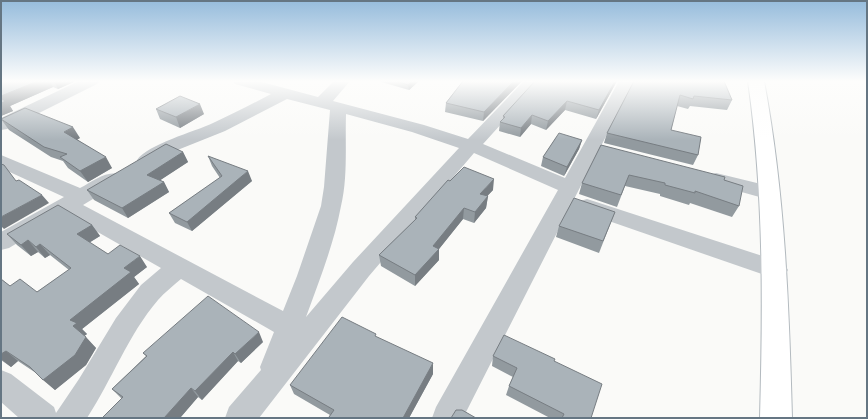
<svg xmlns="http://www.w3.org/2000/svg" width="868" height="419" viewBox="0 0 868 419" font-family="Montserrat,sans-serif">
<rect width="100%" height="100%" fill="#fafaf8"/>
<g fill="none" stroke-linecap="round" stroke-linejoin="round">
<g stroke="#b3babf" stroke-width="2">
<path id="secondary" d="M 748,81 L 764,81 C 785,193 789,305 792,418 L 760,418 C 763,305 764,193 748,81 Z"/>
</g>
<g fill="#c3c8cc" fill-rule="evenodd">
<path d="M 79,81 L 99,81 L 97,84 L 7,129 L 1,130 L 1,118 Z"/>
<path d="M 233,81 L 258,81 L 318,97 L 334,81 L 350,81 L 333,101 L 424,125 L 468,139 L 524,81 L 540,81 L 483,144 L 565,178 L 619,81 L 634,81 L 463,418 L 432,418 L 436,407 L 558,190 L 474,153 L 369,276 L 259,418 L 225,418 L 229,407 L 261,370 L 260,367 L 274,332 L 181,279 C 173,286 165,292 158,300 C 128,335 112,380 87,418 L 19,418 L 1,402 L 1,370 L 11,374 L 54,407 L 56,413 L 79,379 L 116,318 L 141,285 L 161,268 L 66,214 L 9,248 L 1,250 L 1,232 L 64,197 L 1,168 L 1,155 L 80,188 C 92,182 106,170 121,174 L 124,178 L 121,182 L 83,205 L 283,311 L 297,276 L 321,206 L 324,187 L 330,110 L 287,99 L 225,131 L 170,153 L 153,164 L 146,166 L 139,164 L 137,160 C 148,144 194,132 213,123 C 233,114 252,104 271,94 L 235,84 ZM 346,114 L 412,132 L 459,148 L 353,262 L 306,317 C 319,281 334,244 341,206 C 348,177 345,144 346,114 Z"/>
<path d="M 716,173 L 777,188 L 780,193 L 777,198 L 770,200 L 709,183 L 706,179 L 709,175 Z"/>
<path d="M 587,199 L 784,263 L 788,270 L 784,277 L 776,279 L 580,211 L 577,206 L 580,201 Z"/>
</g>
<use href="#secondary" fill="#fff" fill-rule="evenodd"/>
</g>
<g fill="#929a9f">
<path d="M 1,81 L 76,81 L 58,89 L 53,87 L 10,106 L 13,111 L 1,116 Z"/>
<path d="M 378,81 L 419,81 L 409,90 Z"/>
<path d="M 463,81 L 522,81 L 483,121 L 445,112 L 446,103 Z"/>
<path d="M 535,81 L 617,81 L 596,119 L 565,110 L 546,130 L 531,124 L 520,137 L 499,131 L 500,122 L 503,119 L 503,116 Z"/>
<path d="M 634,81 L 732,100 L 727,110 L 690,106 L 688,109 L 677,106 L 671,130 L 698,155 L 693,165 L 604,143 L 607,133 Z"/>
<path d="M 156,109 L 204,114 L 180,128 L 160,119 Z"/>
<path d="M 1,119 L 80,138 L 77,139 L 112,168 L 88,182 L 68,168 L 63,161 L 51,157 L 9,130 Z"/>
<path d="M 582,140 L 579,149 L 564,176 L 541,166 L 543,157 Z"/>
<path d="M 601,145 L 724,180 L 739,206 L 732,217 L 690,203 L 689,205 L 660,196 L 660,194 L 625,186 L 617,207 L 579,194 L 582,183 Z"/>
<path d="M 183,152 L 188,162 L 160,180 L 164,182 L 169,192 L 128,218 L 94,200 L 87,190 Z"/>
<path d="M 208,156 L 252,181 L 192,231 L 175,223 L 169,213 L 220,178 L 212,166 Z"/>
<path d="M 450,181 L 493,190 L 487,196 L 488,196 L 486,208 L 474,223 L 463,219 L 439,249 L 439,260 L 415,286 L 381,266 L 379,255 L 415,220 L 415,217 Z"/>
<path d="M 615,212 L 599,253 L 556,237 L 559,226 Z"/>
<path d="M 92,225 L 100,236 L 89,243 L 108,254 L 147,267 L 134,277 L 139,284 L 82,329 L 87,334 L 84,336 L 96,348 L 86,365 L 55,390 L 36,373 L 18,361 L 11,367 L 1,360 L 1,279 L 10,286 L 37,292 L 69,270 L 50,255 L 45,258 L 38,252 L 31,256 L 17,245 L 7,234 Z"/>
<path d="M 377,337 L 433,374 L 409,418 L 329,418 L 329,417 L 330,415 L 294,394 L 290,385 Z"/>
<path d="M 263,342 L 241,363 L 238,361 L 202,400 L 198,397 L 180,418 L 102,418 L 122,399 L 112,389 L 146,356 L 143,353 Z"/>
<path d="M 493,356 L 554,361 L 591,418 L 550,418 L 506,395 L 509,386 L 513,377 L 492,366 Z"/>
</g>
<g fill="#777d82">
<path d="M 38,81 L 50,81 L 53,87 L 10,106 L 13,111 L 1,116 L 1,96 Z"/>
<path d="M 54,81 L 76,81 L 58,89 Z"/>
<path d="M 412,81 L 419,81 L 409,90 L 408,85 Z"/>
<path d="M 514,81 L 522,81 L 483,121 L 484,112 Z"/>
<path d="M 615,81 L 617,81 L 596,119 L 599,110 Z"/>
<path d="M 567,101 L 565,110 L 546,130 L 548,121 Z"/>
<path d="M 200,104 L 204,114 L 180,128 L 176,117 Z"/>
<path d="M 532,115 L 531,124 L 520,137 L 521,128 Z"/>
<path d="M 73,127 L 80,138 L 71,143 L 64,132 Z"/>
<path d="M 582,140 L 579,149 L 564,176 L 567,167 Z"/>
<path d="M 183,152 L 188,162 L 153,185 L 147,175 Z"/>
<path d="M 106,157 L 112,168 L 88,182 L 80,171 Z"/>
<path d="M 248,171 L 252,181 L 192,231 L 187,222 Z"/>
<path d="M 494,179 L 493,190 L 479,205 L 480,194 Z"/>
<path d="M 164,182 L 169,192 L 128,218 L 122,208 Z"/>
<path d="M 42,195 L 49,203 L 4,229 L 1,226 L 1,217 Z"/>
<path d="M 488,196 L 486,208 L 474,223 L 475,212 Z"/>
<path d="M 464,208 L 463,219 L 439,249 L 439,260 L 415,286 L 415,275 L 433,246 Z"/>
<path d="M 92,225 L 100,236 L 85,245 L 77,234 Z"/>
<path d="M 28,240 L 38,252 L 31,256 L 21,245 Z"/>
<path d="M 40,244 L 50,255 L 45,258 L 36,247 Z"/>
<path d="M 140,256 L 147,267 L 134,277 L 139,284 L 82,329 L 87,334 L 83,337 L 73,326 L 70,320 L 124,268 Z"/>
<path d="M 259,332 L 263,342 L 241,363 L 235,354 Z"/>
<path d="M 86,337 L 96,348 L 86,365 L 55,390 L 43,380 Z"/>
<path d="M 6,351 L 18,361 L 11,367 L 1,359 L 1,354 Z"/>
<path d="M 233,352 L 238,361 L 202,400 L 195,391 Z"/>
<path d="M 433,363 L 433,374 L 409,418 L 403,418 Z"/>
<path d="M 191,388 L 198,397 L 180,418 L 164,418 Z"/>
</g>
<g fill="#aab3b9" stroke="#777d82">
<path d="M 1,81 L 38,81 L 1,96 Z"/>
<path d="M 396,81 L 412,81 L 408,85 Z"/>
<path d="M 463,81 L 514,81 L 484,112 L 446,103 Z"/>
<path d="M 535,81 L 615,81 L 599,110 L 567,101 L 548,121 L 532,115 L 521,128 L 500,122 L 505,117 L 503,116 Z"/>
<path d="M 634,81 L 724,81 L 732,100 L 694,96 L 693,99 L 680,95 L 671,130 L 701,137 L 698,155 L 607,133 Z"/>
<path d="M 180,96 L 200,104 L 176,117 L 156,109 Z"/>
<path d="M 1,99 L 6,101 L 1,103 Z"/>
<path d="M 25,108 L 73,127 L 64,132 L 106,157 L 80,171 L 60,157 L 67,154 L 44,147 L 1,119 Z"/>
<path d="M 559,133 L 582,140 L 567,167 L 543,157 Z"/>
<path d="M 166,144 L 183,152 L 147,175 L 164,182 L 122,208 L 87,190 Z"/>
<path d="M 601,145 L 725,177 L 724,180 L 743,186 L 739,206 L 695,191 L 695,193 L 665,185 L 665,183 L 629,175 L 621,195 L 582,183 Z"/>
<path d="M 208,156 L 248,171 L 187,222 L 169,213 L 222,176 Z"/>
<path d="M 1,164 L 4,165 L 16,181 L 19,180 L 42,195 L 1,217 Z"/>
<path d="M 464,167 L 494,179 L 480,194 L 488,196 L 475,212 L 464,208 L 433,246 L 439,249 L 415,275 L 379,255 L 417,218 L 415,217 L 448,180 L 450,181 Z"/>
<path d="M 574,198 L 615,212 L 603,241 L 559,226 Z"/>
<path d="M 58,205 L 92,225 L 77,234 L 108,254 L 120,245 L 140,256 L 124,268 L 131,272 L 70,320 L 77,323 L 73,326 L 86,337 L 75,355 L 43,380 L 30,367 L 6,351 L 1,354 L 1,279 L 10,286 L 20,279 L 37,292 L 71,268 L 40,244 L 36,247 L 28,240 L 21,245 L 7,234 Z"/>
<path d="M 208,296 L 259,332 L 235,354 L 233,352 L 195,391 L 191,388 L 164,418 L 102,418 L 123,397 L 112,389 L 147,356 L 143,353 Z"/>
<path d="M 342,317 L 376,334 L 375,336 L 433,363 L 403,418 L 330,418 L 329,417 L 334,410 L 290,385 Z"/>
<path d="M 504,335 L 555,359 L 554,361 L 602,384 L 591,418 L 562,418 L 564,414 L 509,386 L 517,368 L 493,356 Z"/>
<path d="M 456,410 L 462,410 L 476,418 L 451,418 Z"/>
</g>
<linearGradient id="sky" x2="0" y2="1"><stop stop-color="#96bcdc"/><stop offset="0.58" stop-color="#fdfdfc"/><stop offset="1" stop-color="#fdfdfc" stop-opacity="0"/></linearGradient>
<rect width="868" height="140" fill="url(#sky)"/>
<rect width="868" height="419" fill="none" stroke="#657683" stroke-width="4"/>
</svg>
